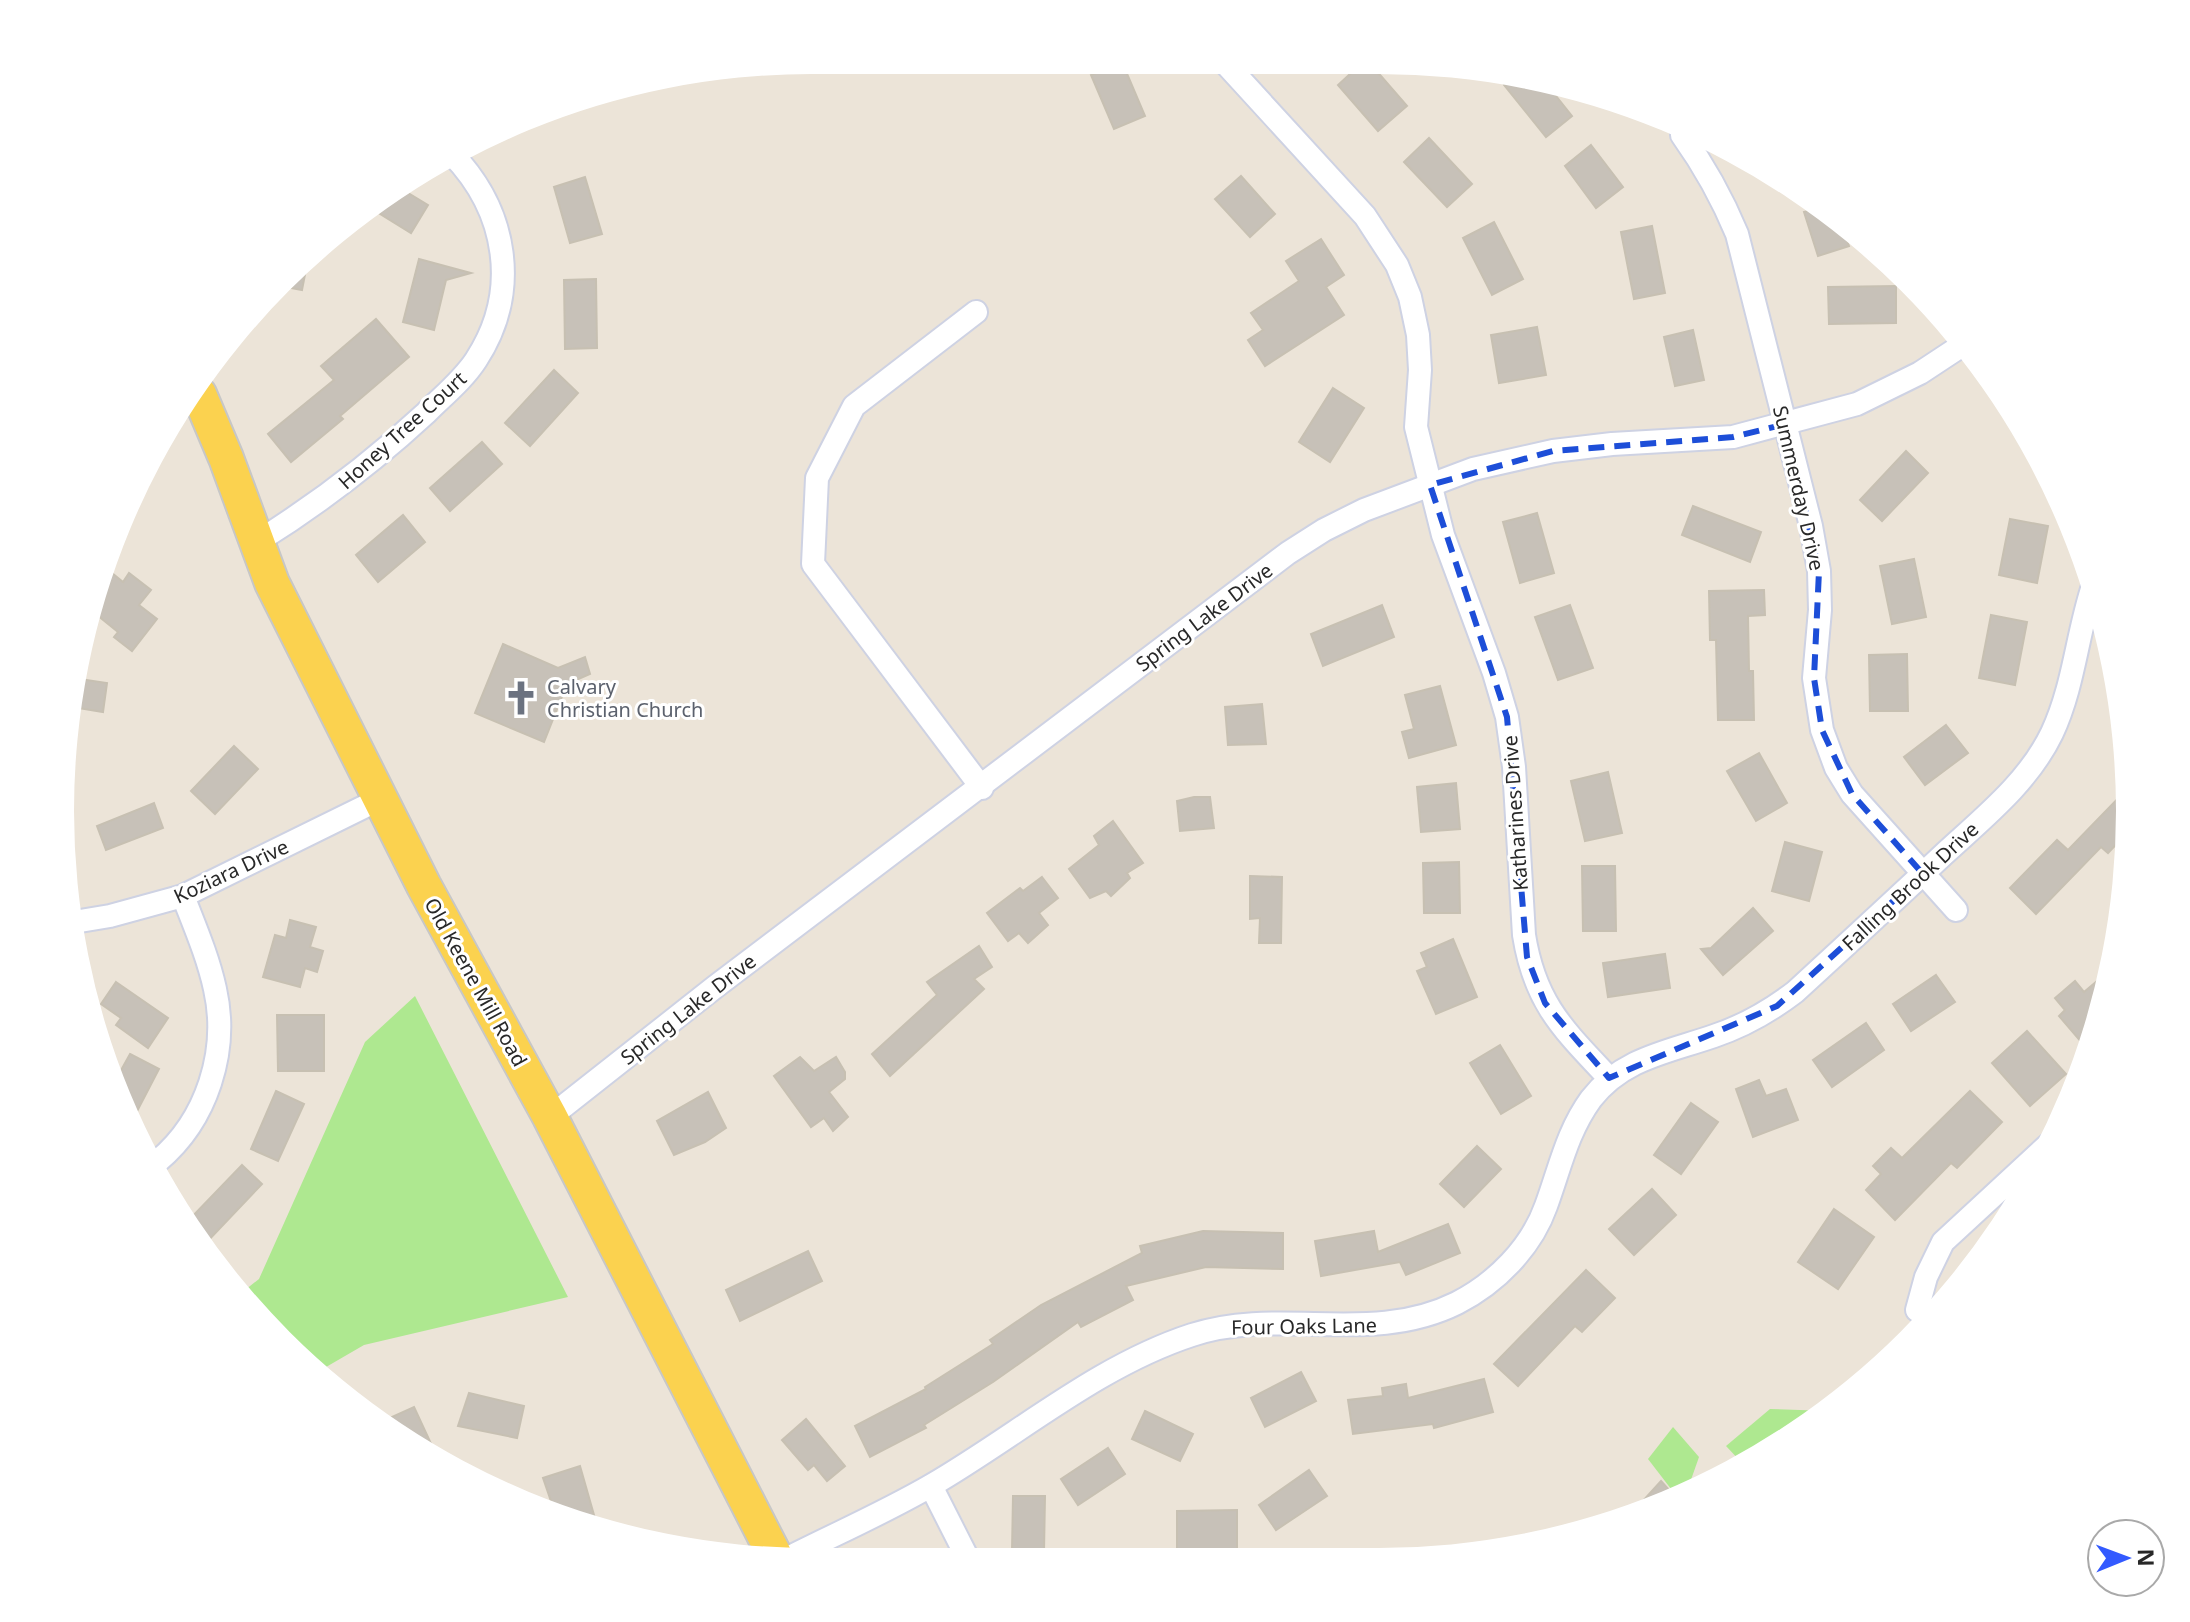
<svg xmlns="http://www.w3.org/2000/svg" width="2190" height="1622" viewBox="0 0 2190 1622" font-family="'Noto Sans',sans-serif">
<rect width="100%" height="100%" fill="#ece4d8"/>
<g fill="#aee890">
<path d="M 415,996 L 568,1297 L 364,1345 L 314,1374 L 240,1294 L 259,1279 L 365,1042 Z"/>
<path d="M 1770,1409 L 1829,1411 L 1741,1462 L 1726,1446 Z"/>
<path d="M 1673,1427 L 1699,1457 L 1686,1494 L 1678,1498 L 1648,1459 Z"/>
</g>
<g fill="#c7c1b8" stroke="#c7c0b2" stroke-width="2">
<path d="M 1364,61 L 1368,61 L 1407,106 L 1378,131 L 1338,85 Z"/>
<path d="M 1122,62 L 1145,116 L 1114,129 L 1091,75 Z"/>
<path d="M 1515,76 L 1544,81 L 1572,116 L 1546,137 L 1504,85 Z"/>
<path d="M 1429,138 L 1472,184 L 1447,207 L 1404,162 Z"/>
<path d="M 1591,145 L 1623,187 L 1596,208 L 1565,166 Z"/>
<path d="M 1241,176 L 1275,214 L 1250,237 L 1215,199 Z"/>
<path d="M 585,177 L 602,234 L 570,243 L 554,187 Z"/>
<path d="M 400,188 L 428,205 L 411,233 L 372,209 Z"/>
<path d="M 1819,208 L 1844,231 L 1849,246 L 1818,256 L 1804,212 Z"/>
<path d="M 1494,222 L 1523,279 L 1492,295 L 1463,238 Z"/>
<path d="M 1652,226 L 1665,293 L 1634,299 L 1621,232 Z"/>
<path d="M 1321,239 L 1344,275 L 1326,287 L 1344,315 L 1265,366 L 1248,340 L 1263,330 L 1251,313 L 1299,281 L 1286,261 Z"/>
<path d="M 308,259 L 302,290 L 276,285 L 280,280 Z"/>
<path d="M 419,259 L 471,273 L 446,280 L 434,330 L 403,322 Z"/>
<path d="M 596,279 L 597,348 L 565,349 L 564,280 Z"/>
<path d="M 1896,286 L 1896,323 L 1829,324 L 1828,287 Z"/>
<path d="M 376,319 L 409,357 L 340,416 L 343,419 L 291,462 L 268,434 L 334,380 L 321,366 Z"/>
<path d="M 1537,327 L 1546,375 L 1499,383 L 1491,335 Z"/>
<path d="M 1693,330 L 1704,380 L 1675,386 L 1664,337 Z"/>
<path d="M 554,370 L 578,393 L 530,446 L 505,423 Z"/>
<path d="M 1333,388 L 1364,408 L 1330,462 L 1299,442 Z"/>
<path d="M 482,442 L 502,464 L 450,511 L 430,488 Z"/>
<path d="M 1906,451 L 1928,473 L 1882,521 L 1860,500 Z"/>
<path d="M 1693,506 L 1761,532 L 1750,562 L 1682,535 Z"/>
<path d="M 1537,513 L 1554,573 L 1520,583 L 1503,522 Z"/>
<path d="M 403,515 L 425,542 L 378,582 L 356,555 Z"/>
<path d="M 2010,519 L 2048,526 L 2037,583 L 1999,575 Z"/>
<path d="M 1914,559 L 1926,617 L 1892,624 L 1880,566 Z"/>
<path d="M 112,573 L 123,582 L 129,573 L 151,590 L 139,605 L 157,619 L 132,651 L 114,637 L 118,632 L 92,611 L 101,587 Z"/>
<path d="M 1764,590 L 1765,615 L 1748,616 L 1749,671 L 1753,671 L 1754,720 L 1718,720 L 1716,640 L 1710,640 L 1709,591 Z"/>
<path d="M 1382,605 L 1394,637 L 1323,666 L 1311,634 Z"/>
<path d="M 1570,605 L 1593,668 L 1558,680 L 1535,617 Z"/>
<path d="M 1991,615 L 2027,622 L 2015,685 L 1979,678 Z"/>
<path d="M 503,644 L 558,668 L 585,657 L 590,674 L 567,684 L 544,742 L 475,713 Z"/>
<path d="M 1907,654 L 1908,711 L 1870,711 L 1869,655 Z"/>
<path d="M 73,678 L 107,683 L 103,712 L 72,707 Z"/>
<path d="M 1440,686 L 1456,745 L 1409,758 L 1402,732 L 1414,729 L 1405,695 Z"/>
<path d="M 1262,704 L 1266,744 L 1228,745 L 1225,707 Z"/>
<path d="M 1946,725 L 1968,753 L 1925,785 L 1904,757 Z"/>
<path d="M 234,746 L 258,769 L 215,814 L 191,791 Z"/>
<path d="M 1759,753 L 1787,803 L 1756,821 L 1727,771 Z"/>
<path d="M 1608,772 L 1622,833 L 1585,841 L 1571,781 Z"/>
<path d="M 1456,783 L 1460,829 L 1421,832 L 1417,787 Z"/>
<path d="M 2128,788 L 2126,834 L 2108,853 L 2101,847 L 2036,914 L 2010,888 L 2057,840 L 2068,850 Z"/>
<path d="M 1194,797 L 1210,797 L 1214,828 L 1180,831 L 1177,801 Z"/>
<path d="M 154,803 L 163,828 L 106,850 L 97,826 Z"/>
<path d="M 1113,821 L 1143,863 L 1127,873 L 1130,878 L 1111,896 L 1106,891 L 1090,898 L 1069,869 L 1099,845 L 1094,836 Z"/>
<path d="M 1785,842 L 1822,852 L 1809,901 L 1772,891 Z"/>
<path d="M 1459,862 L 1460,913 L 1424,913 L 1423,863 Z"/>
<path d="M 1582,866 L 1615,866 L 1616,931 L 1583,931 Z"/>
<path d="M 1250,876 L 1282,877 L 1281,943 L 1259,943 L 1260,918 L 1250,919 Z"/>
<path d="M 1042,877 L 1058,898 L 1039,913 L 1048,925 L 1028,943 L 1019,933 L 1008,941 L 987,913 L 1020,888 L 1023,891 Z"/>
<path d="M 1753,908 L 1773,931 L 1723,975 L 1701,949 L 1711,948 Z"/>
<path d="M 290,920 L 316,927 L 310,947 L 323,951 L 317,972 L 305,968 L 300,987 L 263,977 L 275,935 L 286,938 Z"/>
<path d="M 1453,939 L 1477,997 L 1436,1014 L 1417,971 L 1427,967 L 1421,953 Z"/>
<path d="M 979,946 L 992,967 L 974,979 L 984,989 L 890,1076 L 872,1054 L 937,995 L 927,982 Z"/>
<path d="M 1665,954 L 1670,988 L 1608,997 L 1603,963 Z"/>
<path d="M 2109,971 L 2095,1033 L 2082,1043 L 2059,1016 L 2065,1010 L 2055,998 L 2075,981 L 2084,992 Z"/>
<path d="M 1936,975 L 1955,1002 L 1911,1031 L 1893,1004 Z"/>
<path d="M 116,982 L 168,1018 L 148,1048 L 116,1025 L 121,1018 L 101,1004 Z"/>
<path d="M 277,1015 L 324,1015 L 324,1071 L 278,1071 Z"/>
<path d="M 1866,1023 L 1884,1050 L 1832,1087 L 1813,1060 Z"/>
<path d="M 2027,1031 L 2066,1074 L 2030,1106 L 1992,1063 Z"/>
<path d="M 1500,1045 L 1531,1096 L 1501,1114 L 1470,1063 Z"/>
<path d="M 130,1054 L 159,1069 L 134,1117 L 115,1081 Z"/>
<path d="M 800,1057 L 814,1071 L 836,1057 L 845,1072 L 845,1079 L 829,1092 L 848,1117 L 833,1131 L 824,1118 L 811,1127 L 774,1076 Z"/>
<path d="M 1759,1080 L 1766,1096 L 1786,1089 L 1798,1120 L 1753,1137 L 1736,1089 Z"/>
<path d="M 276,1091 L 304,1104 L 278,1161 L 251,1149 Z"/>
<path d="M 1970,1091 L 2002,1122 L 1957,1168 L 1951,1163 L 1895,1220 L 1866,1190 L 1881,1174 L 1873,1166 L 1891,1148 L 1902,1158 Z"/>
<path d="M 708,1092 L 726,1128 L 705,1142 L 674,1155 L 657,1121 Z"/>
<path d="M 1691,1103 L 1718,1122 L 1681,1174 L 1654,1155 Z"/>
<path d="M 1477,1146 L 1501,1169 L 1464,1207 L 1440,1184 Z"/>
<path d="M 242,1165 L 262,1184 L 203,1246 L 189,1220 Z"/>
<path d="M 1652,1189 L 1676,1215 L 1634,1255 L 1609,1229 Z"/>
<path d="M 1834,1209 L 1874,1237 L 1838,1289 L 1798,1262 Z"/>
<path d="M 1448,1224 L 1460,1253 L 1406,1275 L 1400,1262 L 1321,1276 L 1315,1241 L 1374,1231 L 1378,1252 Z"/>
<path d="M 1203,1231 L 1283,1233 L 1283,1269 L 1206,1267 L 1126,1286 L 1133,1300 L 1081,1327 L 1078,1322 L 993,1382 L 924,1425 L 926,1428 L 870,1457 L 855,1426 L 926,1389 L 925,1387 L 993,1344 L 990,1340 L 1041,1305 L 1142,1253 L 1140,1246 Z"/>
<path d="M 808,1251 L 822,1281 L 740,1321 L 726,1290 Z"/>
<path d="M 1586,1270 L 1615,1298 L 1582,1332 L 1575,1326 L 1518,1386 L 1494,1364 Z"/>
<path d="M 1301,1372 L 1316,1401 L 1265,1427 L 1251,1398 Z"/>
<path d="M 1484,1379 L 1493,1412 L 1434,1428 L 1433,1424 L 1353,1434 L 1348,1400 L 1383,1396 L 1382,1388 L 1406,1384 L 1408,1398 Z"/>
<path d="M 469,1393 L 524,1406 L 517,1438 L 458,1426 Z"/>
<path d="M 414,1407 L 440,1463 L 381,1422 Z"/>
<path d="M 1145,1411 L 1193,1434 L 1180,1461 L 1132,1439 Z"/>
<path d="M 806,1419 L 845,1466 L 827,1481 L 814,1465 L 808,1470 L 782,1440 Z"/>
<path d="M 1108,1448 L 1125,1474 L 1078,1505 L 1061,1479 Z"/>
<path d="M 580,1466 L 598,1529 L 554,1510 L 543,1478 Z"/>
<path d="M 1309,1470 L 1327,1496 L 1276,1530 L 1259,1505 Z"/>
<path d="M 1661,1481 L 1677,1499 L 1666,1505 L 1630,1515 Z"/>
<path d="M 1013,1496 L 1045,1496 L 1044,1552 L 1012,1551 Z"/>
<path d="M 1237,1510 L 1237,1549 L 1177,1550 L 1177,1511 Z"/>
</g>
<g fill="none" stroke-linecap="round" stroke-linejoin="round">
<g stroke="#ced2e3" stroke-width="26">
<g id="minor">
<path d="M 1225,63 L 1365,216 L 1397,265 L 1410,297 L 1418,335 L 1420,370 L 1416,427 L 1443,535 L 1494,673 L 1507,717 L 1514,767 L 1524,935 C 1535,1004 1564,1030 1609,1078"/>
<path d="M 1682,135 C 1705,167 1722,198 1737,234 L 1811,526 L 1819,571 L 1820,610 L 1814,678 L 1822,730 L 1836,768 L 1852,794 L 1956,910"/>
<path d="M 976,312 L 854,406 L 817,478 L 813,564 L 982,788"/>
<path d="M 257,542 C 318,504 373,462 426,413 C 443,396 463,380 476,360 C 521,291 507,211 452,154"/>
<path d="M 74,922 L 110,916 L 183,896 L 380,799"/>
<path d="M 550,1117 L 715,987 L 1288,553 L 1324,530 L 1364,510 L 1473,469 L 1553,451 L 1612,444 L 1733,437 L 1857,404 L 1920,373 L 1964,344"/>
<path d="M 158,1161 C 207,1120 229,1051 215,989 C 208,957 195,927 183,896"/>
<path d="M 1917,1310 L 1926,1277 L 1943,1242 L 2048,1145"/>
<path d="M 931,1486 L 968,1559"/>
<path d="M 784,1560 C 833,1535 884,1513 932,1485 C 1018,1435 1097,1366 1192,1335 C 1281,1306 1371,1346 1457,1303 C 1496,1283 1531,1248 1546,1206 C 1560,1168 1567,1132 1591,1099 C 1623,1058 1668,1052 1714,1036 C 1744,1026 1770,1011 1795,992 C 1844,947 1894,901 1943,855 C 1983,818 2028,783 2052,733 C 2074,686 2077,634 2093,586"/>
</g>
</g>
<g stroke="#c7c7c7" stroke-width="38">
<path id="primary" d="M 199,394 L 226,458 L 272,583 L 424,886 L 550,1117 L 777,1560"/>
</g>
<use href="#minor" stroke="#fff" stroke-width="22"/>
<use href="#primary" stroke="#fbd24f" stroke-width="34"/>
</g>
<path fill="none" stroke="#1d4ed8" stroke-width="6" stroke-dasharray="16 10" stroke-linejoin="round" d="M 1786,424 L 1819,571 L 1814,678 L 1822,730 L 1852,794 L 1923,874 L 1777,1006 L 1609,1078 L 1545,1003 L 1527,957 L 1507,717 L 1430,485 L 1553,451 L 1733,437 Z"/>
<defs>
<g id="church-bare" transform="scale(2.76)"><path d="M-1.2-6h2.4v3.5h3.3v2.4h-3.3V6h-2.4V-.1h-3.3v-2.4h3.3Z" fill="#6b7280" stroke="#fff" stroke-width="2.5" paint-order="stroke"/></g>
</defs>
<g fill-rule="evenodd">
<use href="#church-bare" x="521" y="698"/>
</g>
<g text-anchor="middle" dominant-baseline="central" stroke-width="6" stroke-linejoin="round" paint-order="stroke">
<g font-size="20" fill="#282828" stroke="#fff">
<text transform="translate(402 430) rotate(-42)">Honey Tree Court</text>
<text transform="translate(1799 488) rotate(77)">Summerday Drive</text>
<text transform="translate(1204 617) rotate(-37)">Spring Lake Drive</text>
<text transform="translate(1515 813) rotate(-94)">Katharines Drive</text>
<text transform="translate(231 871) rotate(-25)">Koziara Drive</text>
<text transform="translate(1910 886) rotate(-43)">Falling Brook Drive</text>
<text transform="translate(476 982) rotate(61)">Old Keene Mill Road</text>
<text transform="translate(688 1009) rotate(-38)">Spring Lake Drive</text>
<text transform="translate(1304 1326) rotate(-1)">Four Oaks Lane</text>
</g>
<g font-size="20" fill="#5b616d" stroke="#fff" text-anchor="start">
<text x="547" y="686">Calvary<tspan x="547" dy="23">Christian Church</tspan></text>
</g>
</g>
<path d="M0 0H2190V1622H0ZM811 74H1379A737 737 0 0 1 2116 811V811A737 737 0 0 1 1379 1548H811A737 737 0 0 1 74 811V811A737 737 0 0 1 811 74Z" fill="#fff" fill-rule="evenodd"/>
<g transform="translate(2126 1558) rotate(89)"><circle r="38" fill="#ffffff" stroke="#a9a9a9" stroke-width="2"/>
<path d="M0-6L14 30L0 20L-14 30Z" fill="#335aff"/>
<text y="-12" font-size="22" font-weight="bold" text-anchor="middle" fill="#282828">N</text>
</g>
</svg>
